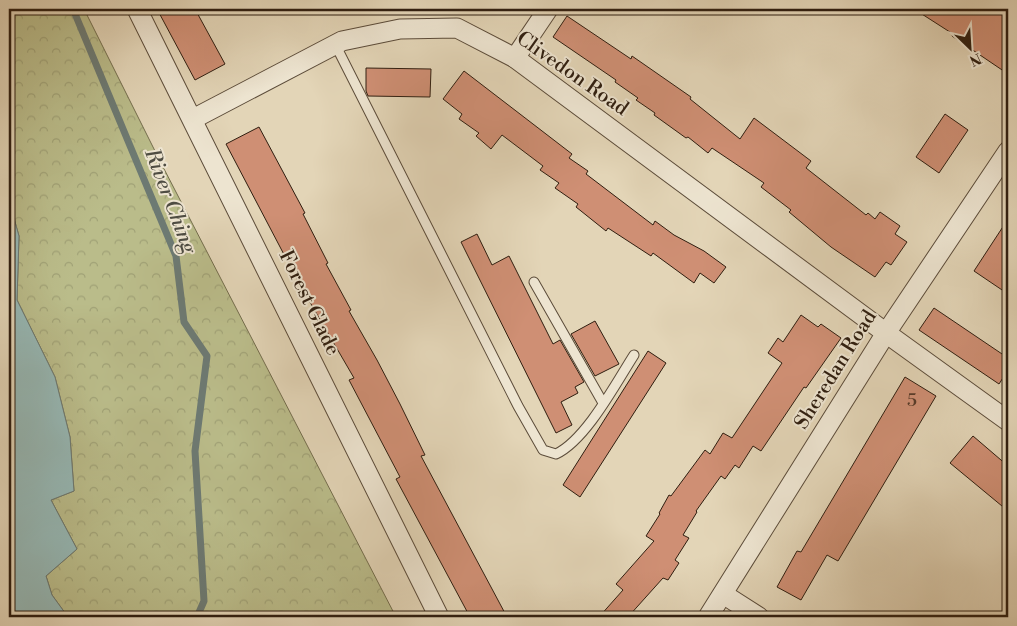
<svg xmlns="http://www.w3.org/2000/svg" width="1017" height="626" viewBox="0 0 1017 626" font-family="'Libre Bodoni',serif">
<defs>
<pattern id="forest-crowns" width="20" height="18" patternUnits="userSpaceOnUse" patternTransform="scale(1.25)"><rect width="20" height="18" fill="#babc8a"/><path d="M2 6a3 3 0 1 1 6 0M12 15a3 3 0 1 1 6 0" fill="none" stroke="#a0a176"/></pattern>
</defs>
<rect width="100%" height="100%" fill="#e3d5b7"/>
<filter id="stains"><feTurbulence type="fractalNoise" baseFrequency=".004" numOctaves="4"/><feColorMatrix values="0 0 0 0 .2 0 0 0 0 .09 0 0 0 0 .02 0 0 0 .5 -.17"/></filter>
<radialGradient id="worn" r=".72"><stop offset=".6" stop-color="#630" stop-opacity="0"/><stop offset="1" stop-color="#630" stop-opacity=".3"/></radialGradient>
<path fill="url(#forest-crowns)" stroke="#746d4d" d="M 9,9 L 84,9 L 162,165 L 396,617 L 68,617 L 52,595 L 46,576 L 77,549 L 51,500 L 74,491 L 70,437 L 55,377 L 17,300 L 19,236 L 11,208 L 9,206 Z"/>
<path fill="#96b8b5" stroke="#6d7a73" d="M 9,206 L 11,208 L 19,236 L 17,300 L 55,377 L 70,437 L 74,491 L 51,500 L 77,549 L 46,576 L 52,595 L 68,617 L 9,617 Z"/>
<g fill="none" stroke-linecap="round" stroke-linejoin="round">
<path stroke="#6d7a73" stroke-width="7" d="M 73,9 L 176,256 L 184,322 L 207,356 L 195,451 L 204,601 L 197,617"/>
</g>
<g fill="#cf8f74" stroke="#2f1e10">
<path d="M 157,9 L 195,9 L 225,64 L 195,80 Z"/>
<path d="M 914,9 L 1008,9 L 1008,74 L 952,36 L 953,34 Z"/>
<path d="M 567,16 L 631,59 L 632,56 L 691,97 L 690,99 L 740,139 L 754,118 L 811,161 L 806,168 L 866,215 L 868,213 L 875,219 L 880,212 L 900,226 L 895,234 L 907,242 L 891,265 L 886,262 L 875,277 L 831,247 L 789,212 L 791,210 L 761,187 L 764,183 L 712,148 L 708,153 L 688,137 L 686,138 L 654,115 L 655,113 L 636,100 L 638,98 L 615,82 L 616,80 L 553,37 Z"/>
<path d="M 366,68 L 431,69 L 430,97 L 368,96 L 366,91 Z"/>
<path d="M 464,71 L 572,154 L 569,158 L 588,171 L 586,174 L 653,225 L 655,221 L 674,235 L 704,251 L 726,267 L 714,283 L 700,273 L 694,283 L 653,253 L 651,256 L 608,228 L 606,231 L 576,207 L 578,204 L 555,188 L 559,183 L 540,170 L 543,166 L 502,135 L 491,149 L 476,136 L 479,133 L 459,119 L 462,114 L 443,99 Z"/>
<path d="M 945,114 L 968,130 L 939,173 L 916,157 Z"/>
<path d="M 259,127 L 305,213 L 303,214 L 328,263 L 326,264 L 351,310 L 349,311 L 377,360 L 400,404 L 425,455 L 421,456 L 507,617 L 470,617 L 396,479 L 400,477 L 349,380 L 354,378 L 300,285 L 226,144 Z"/>
<path d="M 1008,219 L 1008,294 L 974,271 Z"/>
<path d="M 477,234 L 492,265 L 509,256 L 553,344 L 560,340 L 584,382 L 575,387 L 578,393 L 561,402 L 572,425 L 556,433 L 461,242 Z"/>
<path d="M 934,308 L 1008,358 L 1008,370 L 999,384 L 919,330 Z"/>
<path d="M 801,315 L 818,327 L 821,324 L 841,338 L 806,388 L 804,387 L 761,451 L 753,446 L 739,468 L 735,465 L 725,479 L 721,476 L 696,511 L 697,512 L 683,535 L 689,538 L 675,560 L 679,563 L 668,580 L 663,578 L 628,617 L 599,617 L 623,590 L 616,584 L 654,541 L 646,536 L 660,514 L 659,513 L 669,495 L 671,496 L 705,450 L 710,454 L 723,433 L 732,438 L 782,363 L 768,353 L 778,338 L 783,342 Z"/>
<path d="M 595,321 L 619,364 L 595,376 L 571,334 Z"/>
<path d="M 648,351 L 666,363 L 580,497 L 563,485 Z"/>
<path d="M 905,377 L 936,396 L 838,561 L 827,555 L 801,600 L 777,587 L 797,551 L 801,552 Z"/>
<path d="M 973,436 L 1008,466 L 1008,511 L 950,463 Z"/>
</g>
<g fill="none" stroke-linecap="round" stroke-linejoin="round">
<g stroke="#5c4c3a" stroke-width="11">
<g id="lane">
<path d="M 335,44 L 518,406 L 543,450 L 556,454 C 586,440 616,383 634,355"/>
<path d="M 534,282 L 603,403"/>
</g>
</g>
<g stroke="#5c4c3a" stroke-width="21">
<g id="street">
<path d="M 137,9 L 439,617"/>
<path d="M 515,58 L 548,9"/>
<path d="M 193,119 L 342,41 L 400,29 L 457,28 L 515,58 L 886,333 L 1008,421"/>
<path d="M 723,594 L 759,617"/>
<path d="M 708,617 L 886,333 L 1008,151"/>
</g>
</g>
<use href="#lane" stroke="#ede4d0" stroke-width="9"/>
<use href="#street" stroke="#ede4d0" stroke-width="19"/>
</g>
<g text-anchor="middle" dominant-baseline="central" stroke-width="4" stroke-linejoin="round" paint-order="stroke">
<g font-size="18" fill="#573a29">
<text x="912" y="400">5</text>
</g>
<g font-size="20" fill="#2f1e10" stroke="#ede4d0">
<text transform="translate(572 74) rotate(35)">Clivedon Road</text>
<text transform="translate(309 303) rotate(64)">Forest Glade</text>
<text transform="translate(836 370) rotate(-58)">Sheredan Road</text>
</g>
<g font-size="21" font-style="italic" fill="#4e4c42" stroke="#ede4d0">
<text transform="translate(170 201) rotate(69)">River Ching</text>
</g>
</g>
<rect width="1017" height="626" fill="none" stroke="#e3d5b7" stroke-width="30"/>
<rect x="10" y="10" width="997" height="606" fill="none" stroke="#2f1e10" stroke-width="2.5"/>
<rect x="15" y="15" width="987" height="596" fill="none" stroke="#2f1e10"/>
<g transform="translate(970 48) rotate(155)" stroke="#ede4d0" stroke-width="4" paint-order="stroke">
<path d="M0-4L9 19L0 12L-9 19Z" fill="#2f1e10"/>
<text y="-8" font-size="14" font-weight="bold" text-anchor="middle" fill="#2f1e10">N</text>
</g>
<rect width="100%" height="100%" filter="url(#stains)"/>
<rect width="100%" height="100%" fill="url(#worn)"/>
</svg>
